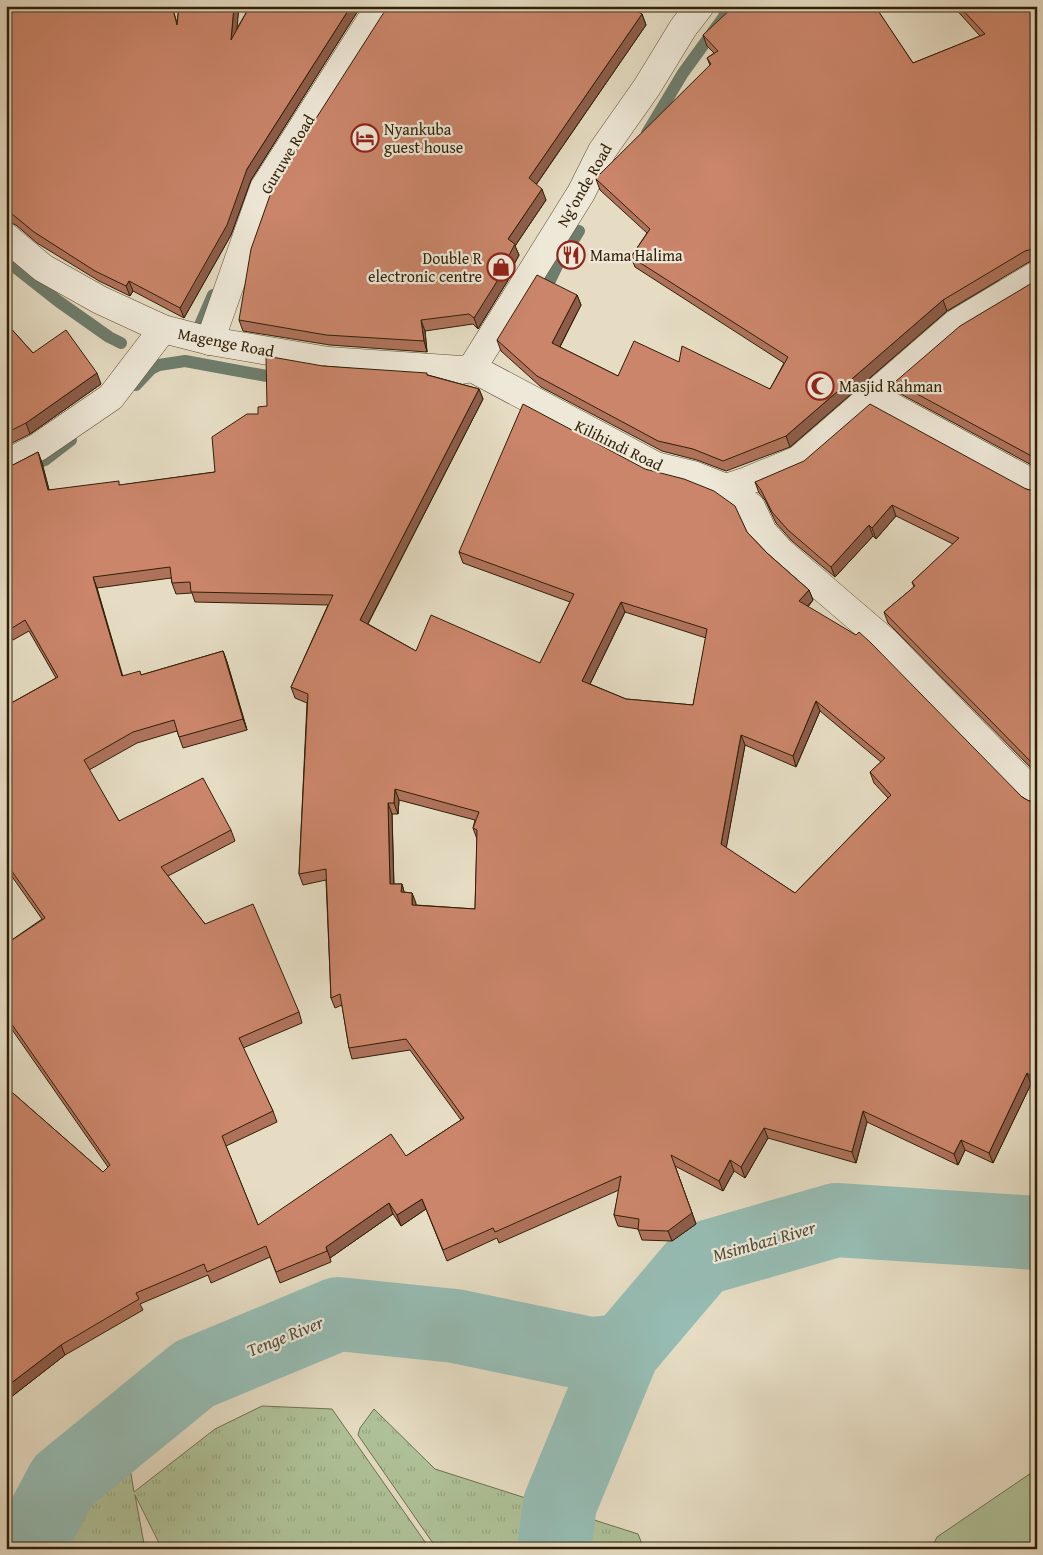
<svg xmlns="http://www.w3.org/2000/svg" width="1043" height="1555" viewBox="0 0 1043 1555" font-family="'Gentium Book Plus',serif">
<defs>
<pattern id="grass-tufts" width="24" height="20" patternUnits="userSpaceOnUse" patternTransform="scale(1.25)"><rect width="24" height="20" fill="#afc299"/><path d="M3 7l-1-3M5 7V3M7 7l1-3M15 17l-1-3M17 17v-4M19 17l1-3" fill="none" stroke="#97a682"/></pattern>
</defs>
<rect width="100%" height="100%" fill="#e5dcc3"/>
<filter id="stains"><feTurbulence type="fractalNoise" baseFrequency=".004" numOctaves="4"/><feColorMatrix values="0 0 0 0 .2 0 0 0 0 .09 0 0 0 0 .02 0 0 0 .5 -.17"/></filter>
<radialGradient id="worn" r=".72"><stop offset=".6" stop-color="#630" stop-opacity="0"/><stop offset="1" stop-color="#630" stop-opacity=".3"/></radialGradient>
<g fill="url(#grass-tufts)" stroke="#70704f">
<path d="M 262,1406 L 332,1409 L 430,1549 L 162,1549 L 135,1495 L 145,1549 L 6,1549 L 6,1510 L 129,1462 L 134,1492 L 215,1429 Z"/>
<path d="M 374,1409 L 435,1469 L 638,1534 L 644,1549 L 437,1549 L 358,1435 L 360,1428 Z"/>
</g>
<path fill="#afc299" stroke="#70704f" d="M 1037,1469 L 1037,1549 L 931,1549 L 937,1537 Z"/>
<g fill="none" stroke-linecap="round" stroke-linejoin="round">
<g stroke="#6e7d6d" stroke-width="12">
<path d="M 647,133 L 683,73 L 723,18 L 730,6"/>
<path d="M 6,260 L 58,301 L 109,337 L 121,343"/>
<path d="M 542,297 L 558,264 L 579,231"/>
<path d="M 952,306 L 998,286"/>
<path d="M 194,339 L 213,295"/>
<path d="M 136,385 L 151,369 L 159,365 L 185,361 L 283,379"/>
<path d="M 27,467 L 45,460 L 71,440"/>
</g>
<g stroke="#96bcb3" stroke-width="74">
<path d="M 27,1549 L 63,1481 L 194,1374 L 338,1314 L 455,1326 L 590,1354 L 623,1351"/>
<path d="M 554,1549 L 560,1504 L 623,1351 L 701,1259 L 836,1220 L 1037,1233"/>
</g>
<g stroke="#5e4e34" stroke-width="29">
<g id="street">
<path d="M 6,237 L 43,268 L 100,300 L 163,329 L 210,341 L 328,361 L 461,370 L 472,368"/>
<path d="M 210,341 L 264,188 L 380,6"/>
<path d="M 472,368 L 656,466 L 693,475 L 726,488 L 747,481 L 798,460 L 955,324 L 1037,275"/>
<path d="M 472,368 L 581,193 L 602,151 L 647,87 L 683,28 L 700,6"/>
<path d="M 872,396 L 1037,486"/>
<path d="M 6,464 L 38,447 L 111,397 L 163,329"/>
<path d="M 726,488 L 751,507 L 763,532 L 781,552 L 886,642 L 1037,797"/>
</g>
</g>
<use href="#street" stroke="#eee8d8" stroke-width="28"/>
</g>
<g fill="#ae725b" stroke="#311f05" fill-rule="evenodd">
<path d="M 6,6 L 172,6 L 177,23 L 179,6 L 239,6 L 236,30 L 250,6 L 361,6 L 251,180 L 231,235 L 184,318 L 133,291 L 130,296 L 99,281 L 37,243 L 16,225 L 9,222 L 6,222 Z"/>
<path d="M 953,6 L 1037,6 L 1037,260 L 1029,262 L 947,311 L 790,447 L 726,471 L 697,460 L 662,451 L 541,387 L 501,351 L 497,340 L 577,295 L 581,305 L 560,347 L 618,376 L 679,362 L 770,389 L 784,363 L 635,267 L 631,257 L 647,233 L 600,190 L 596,179 L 710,65 L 707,58 L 714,53 L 707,46 L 703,35 L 876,8 L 913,63 L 980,36 Z"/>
<path d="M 642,14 L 646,25 L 536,185 L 546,200 L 515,246 L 519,255 L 509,274 L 510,277 L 478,329 L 473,324 L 425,331 L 427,352 L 330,345 L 243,331 L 239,320 Z"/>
<path d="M 1037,280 L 1037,468 L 899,393 L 895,382 Z"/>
<path d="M 6,323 L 33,353 L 101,384 L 30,434 L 6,446 Z"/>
<path d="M 323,366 L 428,375 L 479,389 L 483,399 L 368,624 L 416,651 L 540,663 L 570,602 L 463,563 L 459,552 L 747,532 L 767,553 L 809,590 L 813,600 L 808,607 L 1022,797 L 1029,801 L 1037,801 L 1037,1088 L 1031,1084 L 993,1163 L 965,1150 L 958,1165 L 867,1122 L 856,1163 L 768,1138 L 745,1178 L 734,1171 L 723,1191 L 675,1166 L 696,1224 L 672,1241 L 642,1240 L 638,1229 L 618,1226 L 614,1215 L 619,1190 L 499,1243 L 497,1238 L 447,1261 L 426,1209 L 401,1226 L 393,1214 L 330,1258 L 331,1262 L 280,1283 L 270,1257 L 211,1283 L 208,1275 L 140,1304 L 143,1310 L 65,1355 L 6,1401 L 6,1087 L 103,1172 L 108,1167 L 6,1021 L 6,944 L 42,919 L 6,868 L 6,706 L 56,678 L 29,631 L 13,640 L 6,628 L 6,468 L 9,467 L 38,452 L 42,463 L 49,490 L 121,485 L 215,472 L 258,414 ZM 171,578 L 172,583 L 176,594 L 192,593 L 195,602 L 328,605 L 291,687 L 295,698 L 307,703 L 299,874 L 303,885 L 326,880 L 331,998 L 335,1008 L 342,1005 L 349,1048 L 352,1059 L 410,1050 L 461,1120 L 406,1156 L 258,1225 L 226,1146 L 277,1122 L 273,1111 L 243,1048 L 302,1023 L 299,1012 L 205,924 L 168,876 L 235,841 L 231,830 L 119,821 L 89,770 L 137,743 L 177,731 L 183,748 L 247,730 L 227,662 L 223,651 L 141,675 L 122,676 L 97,588 ZM 625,612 L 706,638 L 693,705 L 626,699 L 590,684 ZM 820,711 L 881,762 L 870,772 L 874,783 L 888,798 L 795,893 L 726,848 L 745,745 L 796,767 ZM 399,800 L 475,820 L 473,828 L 477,839 L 475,909 L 416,905 L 412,893 L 404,892 L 402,884 L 394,884 L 392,814 L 398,814 Z"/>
<path d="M 755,482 L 1026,489 L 1034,491 L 1037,490 L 1037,774 L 888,623 L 884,612 L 914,587 L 912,582 L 953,544 L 896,516 L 876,539 L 873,536 L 835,577 L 792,541 L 776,523 L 765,500 L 759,493 Z"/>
</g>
<g fill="#8d5d4a" stroke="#311f05">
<path d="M 234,6 L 239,6 L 235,51 L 231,40 Z"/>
<path d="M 351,6 L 361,6 L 251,180 L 231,235 L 184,318 L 180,308 L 247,169 Z"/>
<path d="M 642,14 L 646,25 L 533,189 L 529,178 Z"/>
<path d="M 542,189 L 546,200 L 515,246 L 519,255 L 509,274 L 510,277 L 478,329 L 474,318 L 499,274 L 508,239 Z"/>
<path d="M 129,281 L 133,291 L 130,296 L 126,286 Z"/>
<path d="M 577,295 L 581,305 L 556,354 L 552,343 Z"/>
<path d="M 943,300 L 947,311 L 790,447 L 786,436 Z"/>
<path d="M 421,320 L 425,331 L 427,352 L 424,341 Z"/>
<path d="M 97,373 L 101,384 L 30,434 L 26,423 Z"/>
<path d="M 479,389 L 483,399 L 364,631 L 360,620 Z"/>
<path d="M 38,452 L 42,463 L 52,501 L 48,490 Z"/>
<path d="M 892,505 L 896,516 L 876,539 L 872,528 Z"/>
<path d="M 869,525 L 873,536 L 835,577 L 831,567 Z"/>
<path d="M 93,577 L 97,588 L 126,687 L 122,676 Z"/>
<path d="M 809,590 L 813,600 L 802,612 L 799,601 Z"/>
<path d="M 621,602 L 625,612 L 586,692 L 582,681 Z"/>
<path d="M 223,651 L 227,662 L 247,730 L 243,719 Z"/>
<path d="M 816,701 L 820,711 L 796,767 L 793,756 Z"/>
<path d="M 741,735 L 745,745 L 725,855 L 721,844 Z"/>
<path d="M 395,789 L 399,800 L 398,814 L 394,803 Z"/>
<path d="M 388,803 L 392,814 L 394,894 L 390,884 Z"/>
<path d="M 402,884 L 405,895 L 401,892 Z"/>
<path d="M 412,893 L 416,903 L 415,915 L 412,905 Z"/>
<path d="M 1027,1073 L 1031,1084 L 993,1163 L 989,1153 Z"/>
<path d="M 863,1111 L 867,1122 L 856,1163 L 852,1152 Z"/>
<path d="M 764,1128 L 768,1138 L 745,1178 L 741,1167 Z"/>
<path d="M 961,1140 L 965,1150 L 958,1165 L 954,1154 Z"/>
<path d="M 730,1160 L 734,1171 L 723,1191 L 719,1181 Z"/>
<path d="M 675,1166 L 696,1224 L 672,1241 L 668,1231 Z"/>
<path d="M 422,1199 L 426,1209 L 401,1226 L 397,1215 Z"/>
<path d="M 389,1203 L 393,1214 L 330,1258 L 326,1247 Z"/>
<path d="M 61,1345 L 65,1355 L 6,1401 L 6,1387 Z"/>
</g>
<g fill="#ca856a" stroke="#311f05" fill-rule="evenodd">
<path d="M 6,6 L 172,6 L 177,25 L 179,6 L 234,6 L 231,40 L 250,6 L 351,6 L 247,169 L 227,225 L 180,308 L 129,281 L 126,286 L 95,271 L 34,232 L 12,214 L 6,211 Z"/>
<path d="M 388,6 L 630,6 L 642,14 L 529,178 L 542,189 L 508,239 L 515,244 L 499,274 L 506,267 L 474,318 L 469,314 L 421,320 L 424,341 L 326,335 L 239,320 L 251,249 L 274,184 Z"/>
<path d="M 734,6 L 875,6 L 913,63 L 985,34 L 959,6 L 1037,6 L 1037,250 L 1033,249 L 1025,251 L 943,300 L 786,436 L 723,461 L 693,449 L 658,441 L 537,376 L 497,340 L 537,275 L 577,295 L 552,343 L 618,376 L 634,341 L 679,362 L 682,346 L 770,389 L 788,357 L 631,257 L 650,229 L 596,179 L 598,176 L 711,64 L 707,58 L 718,51 L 703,35 Z"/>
<path d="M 1037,280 L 1037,459 L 895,382 L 960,326 Z"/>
<path d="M 6,323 L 33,353 L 66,330 L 97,373 L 26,423 L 6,433 Z"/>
<path d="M 266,356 L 323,366 L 427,373 L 427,375 L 479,389 L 360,620 L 416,651 L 431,615 L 540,663 L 574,594 L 459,552 L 523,404 L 645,469 L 684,479 L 714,491 L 735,506 L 747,532 L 767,553 L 809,590 L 799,601 L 856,635 L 859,632 L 871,643 L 1022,797 L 1029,801 L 1037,801 L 1037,1081 L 1027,1073 L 989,1153 L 961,1140 L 954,1154 L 863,1111 L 852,1152 L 764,1128 L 741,1167 L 730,1160 L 719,1181 L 671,1155 L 692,1213 L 668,1231 L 638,1230 L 639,1219 L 614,1215 L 621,1176 L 495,1232 L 493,1228 L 443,1250 L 422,1199 L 397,1215 L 389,1203 L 326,1247 L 327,1251 L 276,1272 L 266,1246 L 207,1272 L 204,1264 L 136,1293 L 139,1299 L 61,1345 L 6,1387 L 6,1087 L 103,1172 L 110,1165 L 6,1016 L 6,944 L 45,918 L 6,863 L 6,706 L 58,677 L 25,620 L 9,630 L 6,625 L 6,468 L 9,467 L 38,452 L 48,490 L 119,481 L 119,485 L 215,472 L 212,437 L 247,414 L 258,414 L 258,407 L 267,406 ZM 170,567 L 172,583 L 190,582 L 191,592 L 333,595 L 291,687 L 308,694 L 299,874 L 326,869 L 331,998 L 340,994 L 349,1048 L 406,1039 L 464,1118 L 406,1156 L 391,1134 L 258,1225 L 222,1136 L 273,1111 L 239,1038 L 299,1012 L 253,904 L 205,924 L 161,867 L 231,830 L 203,778 L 119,821 L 84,760 L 133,732 L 174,720 L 179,737 L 243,719 L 223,651 L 141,675 L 140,671 L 122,676 L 93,577 ZM 621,602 L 707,629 L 693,705 L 626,699 L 582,681 ZM 816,701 L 885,758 L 870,772 L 891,795 L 795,893 L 721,844 L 741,735 L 793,756 ZM 395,789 L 479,812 L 473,828 L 477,830 L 475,909 L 412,905 L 412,893 L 401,892 L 402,884 L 390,884 L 388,803 L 394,803 Z"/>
<path d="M 870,404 L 1026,489 L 1034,491 L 1037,490 L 1037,768 L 884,612 L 915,586 L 912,582 L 959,538 L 892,505 L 872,528 L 869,525 L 831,567 L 788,530 L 772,512 L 761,490 L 755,482 L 804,461 Z"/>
</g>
<defs>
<g id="hotel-ring" transform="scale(1.4375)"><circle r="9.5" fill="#eee8d8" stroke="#8f2418" stroke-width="1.5"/><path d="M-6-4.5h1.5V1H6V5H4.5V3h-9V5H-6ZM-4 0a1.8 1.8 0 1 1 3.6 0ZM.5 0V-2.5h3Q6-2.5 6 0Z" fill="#8f2418"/></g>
<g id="restaurant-ring" transform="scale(1.4375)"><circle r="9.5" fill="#eee8d8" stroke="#8f2418" stroke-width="1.5"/><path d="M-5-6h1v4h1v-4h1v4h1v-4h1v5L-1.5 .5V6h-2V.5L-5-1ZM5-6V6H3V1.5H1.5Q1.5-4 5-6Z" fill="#8f2418"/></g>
<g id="shop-ring" transform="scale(1.4375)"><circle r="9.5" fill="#eee8d8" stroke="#8f2418" stroke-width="1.5"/><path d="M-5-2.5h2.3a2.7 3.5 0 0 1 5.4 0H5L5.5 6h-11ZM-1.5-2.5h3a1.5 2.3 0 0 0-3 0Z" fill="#8f2418"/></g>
<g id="mosque-ring" transform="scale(1.4375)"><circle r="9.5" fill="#eee8d8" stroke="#8f2418" stroke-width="1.5"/><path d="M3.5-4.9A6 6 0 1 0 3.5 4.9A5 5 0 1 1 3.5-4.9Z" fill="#8f2418"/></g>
</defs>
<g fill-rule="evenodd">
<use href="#hotel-ring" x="365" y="138"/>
<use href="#restaurant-ring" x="571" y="255"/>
<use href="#shop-ring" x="501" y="267"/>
<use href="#mosque-ring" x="820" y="386"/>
</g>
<g text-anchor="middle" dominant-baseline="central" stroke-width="4.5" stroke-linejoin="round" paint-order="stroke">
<g font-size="16" fill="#311f05" stroke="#eee8d8" text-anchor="start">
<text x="384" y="129">Nyankuba<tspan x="384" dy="18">guest house</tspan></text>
<text x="590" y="255">Mama Halima</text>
<text x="482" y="258" text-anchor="end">Double R<tspan x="482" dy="18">electronic centre</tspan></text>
<text x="839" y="386">Masjid Rahman</text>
</g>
<g font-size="16" fill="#311f05" stroke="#eee8d8">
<text transform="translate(287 154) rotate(-59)">Guruwe Road</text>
<text transform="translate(584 185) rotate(-60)">Ng'onde Road</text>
<text transform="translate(226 342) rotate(11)">Magenge Road</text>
<text transform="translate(619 445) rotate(26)">Kilihindi Road</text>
</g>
<g font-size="18" font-style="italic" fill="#4f4e39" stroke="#eee8d8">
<text transform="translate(764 1241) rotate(-16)">Msimbazi River</text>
<text transform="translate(285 1336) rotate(-22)">Tenge River</text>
</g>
</g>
<rect width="1043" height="1555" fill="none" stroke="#e5dcc3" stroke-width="25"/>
<rect x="8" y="8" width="1028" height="1540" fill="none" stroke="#311f05" stroke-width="2.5"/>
<rect x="12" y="12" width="1018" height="1530" fill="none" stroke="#311f05"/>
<rect width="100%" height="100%" filter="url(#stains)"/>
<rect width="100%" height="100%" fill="url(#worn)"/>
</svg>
